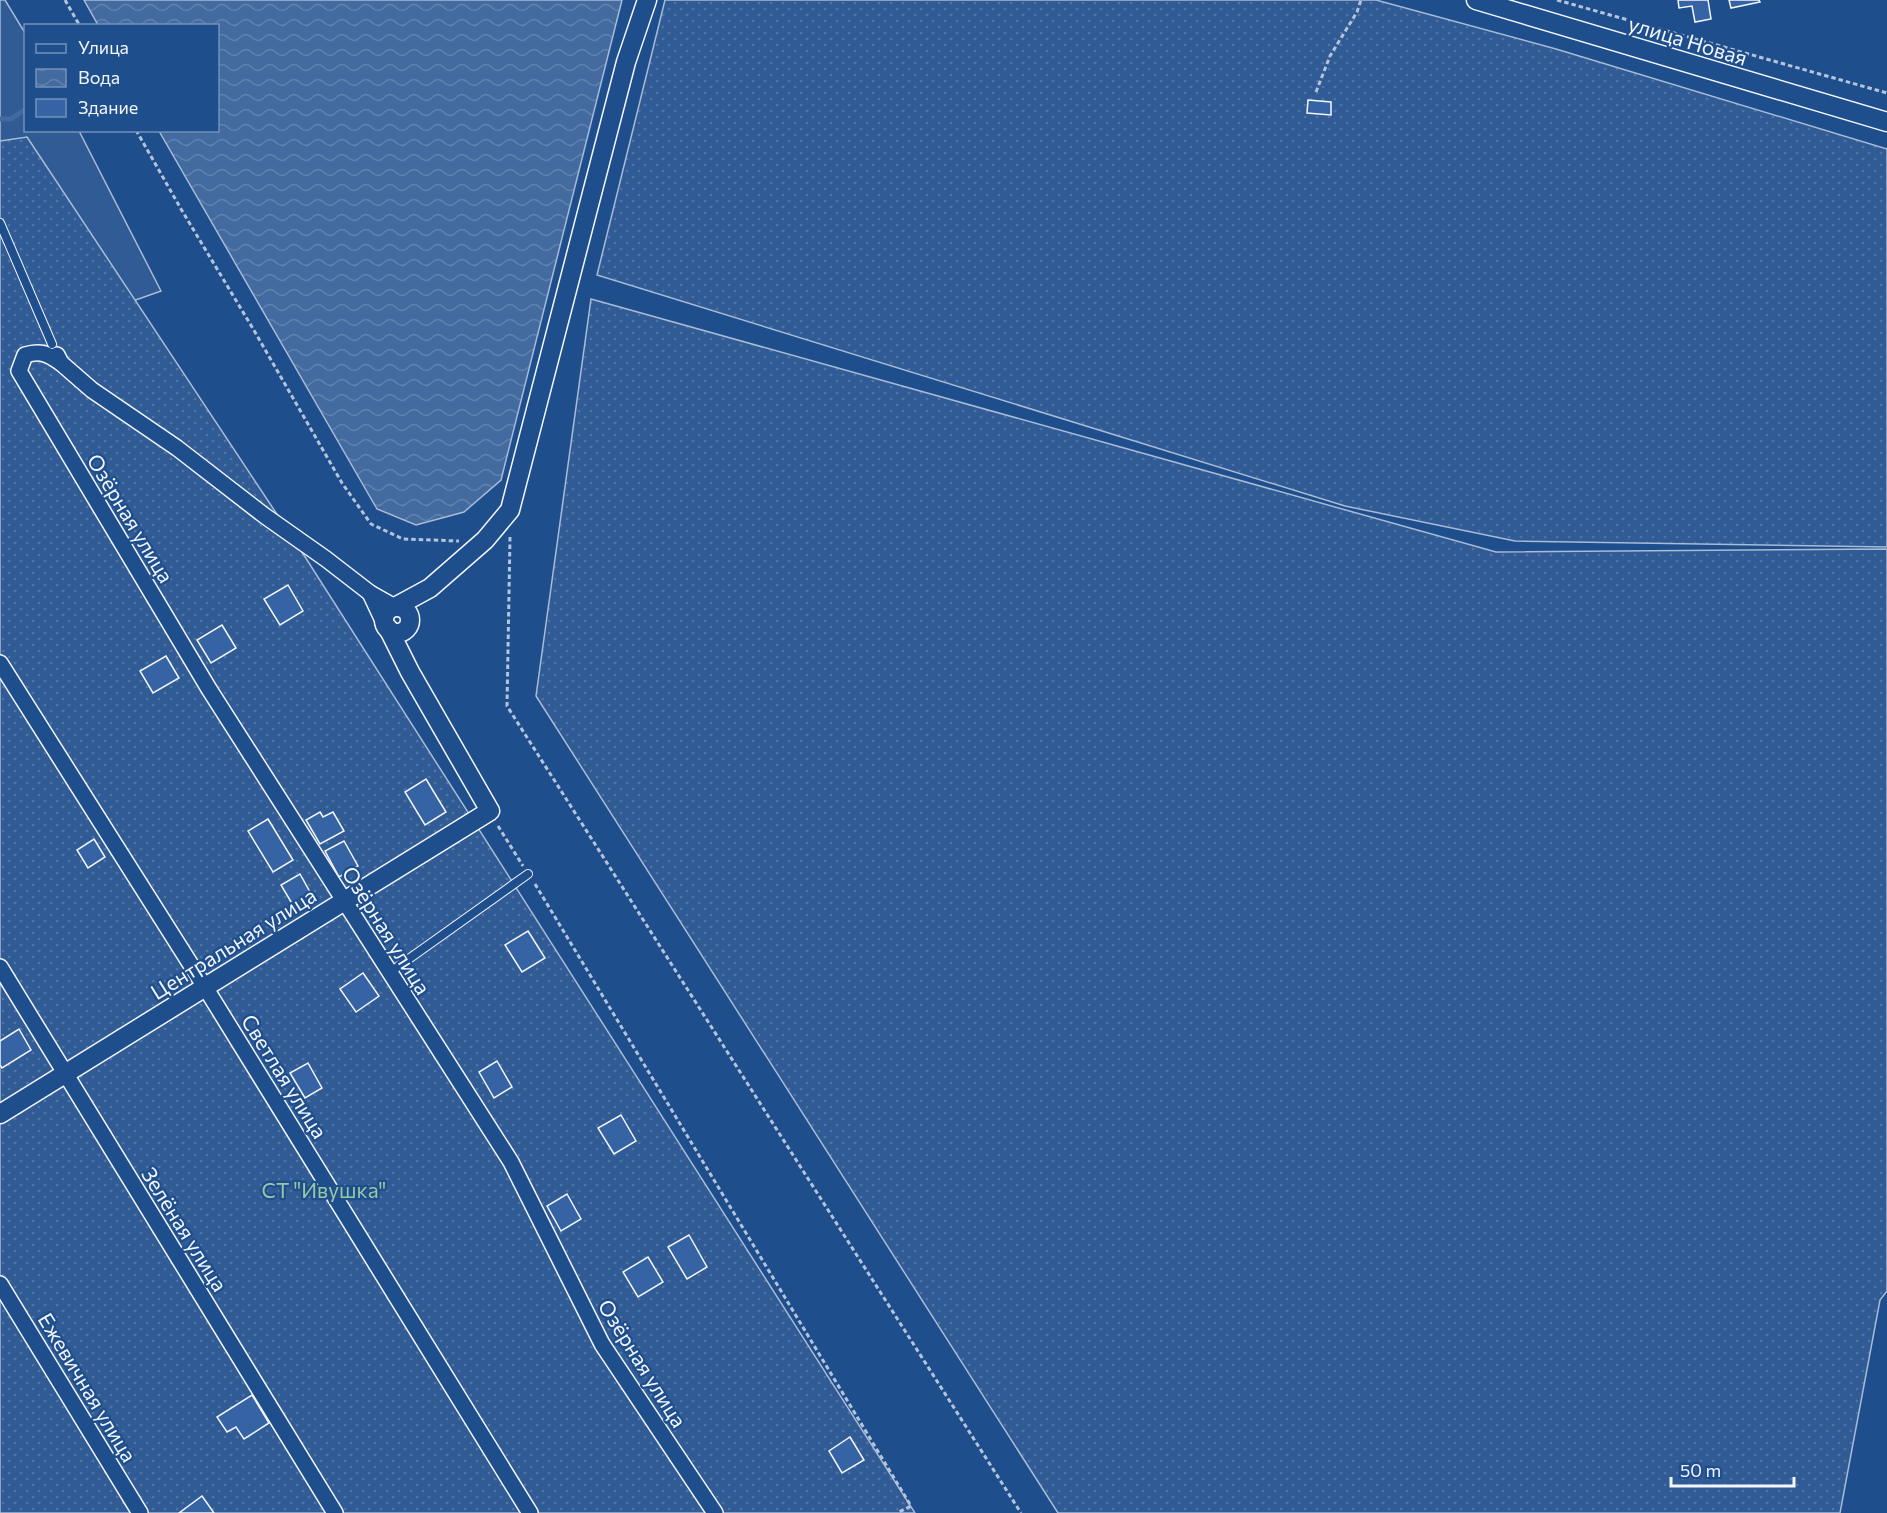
<svg xmlns="http://www.w3.org/2000/svg" width="1887" height="1513" viewBox="0 0 1887 1513" font-family="Commissioner,sans-serif">
<defs>
<pattern id="garden-dots" width="8" height="8" patternUnits="userSpaceOnUse" patternTransform="scale(1.5)"><rect width="8" height="8" fill="#305b95"/><path d="M2 2h.1M6 6h.1" fill="none" stroke="#4e73a5" stroke-width="1.8" stroke-linecap="round"/></pattern>
<pattern id="water-waves" width="16" height="10" patternUnits="userSpaceOnUse" patternTransform="scale(1.5)"><rect width="16" height="10" fill="#446ba0"/><path d="M0 5q4-4 8 0t8 0" fill="none" stroke="#5f81ae"/></pattern>
</defs>
<rect width="100%" height="100%" fill="#1f4e8c"/>
<path fill="#305b95" stroke="#a8bbd7" stroke-width="1.5" d="M 0,0 L 5,0 L 25,33 L 26,130 L 79,131 L 161,291 L 0,348 Z"/>
<g fill="url(#garden-dots)" stroke="#a8bbd7" stroke-width="1.5">
<path d="M 665,0 L 1376,0 L 1556,49 L 1887,149 L 1887,547 L 1515,541 L 1345,506 L 597,275 Z"/>
<path d="M 27,137 L 300,549 L 915,1513 L 0,1513 L 0,141 Z"/>
<path d="M 591,299 L 1496,552 L 1887,549 L 1887,1291 L 1880,1300 L 1840,1513 L 1058,1513 L 536,696 Z"/>
</g>
<path fill="url(#water-waves)" stroke="#a8bbd7" stroke-width="1.5" d="M 84,0 L 622,0 L 501,480 L 464,512 L 416,525 L 377,509 L 159,131 L 218,130 L 218,26 L 98,25 Z"/>
<g fill="none" stroke-linecap="round" stroke-linejoin="round">
<path stroke="#446ba0" stroke-width="5" d="M 0,119 L 11,119 L 26,109"/>
</g>
<g fill="#3563a3" stroke="#f2f6ff" stroke-width="1.5">
<path d="M 1678,0 L 1708,0 L 1711,19 L 1695,22 L 1692,6 L 1679,8 Z"/>
<path d="M 1729,0 L 1759,0 L 1760,2 L 1731,8 Z"/>
<path d="M 1308,100 L 1331,102 L 1331,115 L 1307,113 Z"/>
<path d="M 288,585 L 303,611 L 280,625 L 264,599 Z"/>
<path d="M 222,625 L 236,648 L 211,663 L 197,640 Z"/>
<path d="M 166,656 L 179,678 L 153,693 L 140,671 Z"/>
<path d="M 426,779 L 446,812 L 425,825 L 405,792 Z"/>
<path d="M 320,812 L 323,817 L 333,812 L 344,831 L 320,844 L 306,820 Z"/>
<path d="M 268,819 L 293,860 L 273,872 L 248,831 Z"/>
<path d="M 94,839 L 105,857 L 88,868 L 77,850 Z"/>
<path d="M 344,841 L 358,866 L 339,877 L 325,851 Z"/>
<path d="M 300,874 L 315,901 L 297,912 L 281,885 Z"/>
<path d="M 528,931 L 545,958 L 522,972 L 505,945 Z"/>
<path d="M 363,973 L 379,996 L 356,1012 L 340,989 Z"/>
<path d="M 19,1029 L 31,1050 L 2,1068 L 0,1065 L 0,1041 Z"/>
<path d="M 497,1061 L 512,1087 L 494,1098 L 479,1072 Z"/>
<path d="M 308,1063 L 322,1088 L 305,1098 L 290,1073 Z"/>
<path d="M 621,1115 L 636,1141 L 614,1154 L 598,1128 Z"/>
<path d="M 567,1194 L 581,1219 L 561,1231 L 547,1206 Z"/>
<path d="M 689,1235 L 707,1267 L 687,1279 L 668,1247 Z"/>
<path d="M 648,1257 L 663,1282 L 638,1297 L 623,1272 Z"/>
<path d="M 252,1395 L 269,1423 L 244,1439 L 236,1427 L 227,1432 L 217,1417 Z"/>
<path d="M 850,1437 L 864,1460 L 842,1473 L 829,1451 Z"/>
<path d="M 202,1496 L 214,1513 L 179,1513 Z"/>
</g>
<g fill="none" stroke-linecap="round" stroke-linejoin="round">
<g stroke="#f2f6ff" stroke-width="10">
<g id="service">
<path d="M 0,223 L 52,344"/>
<path d="M 389,973 L 528,874"/>
</g>
</g>
<g stroke="#f2f6ff" stroke-width="18">
<g id="minor">
<path d="M 57,355 L 61,363 L 92,390 L 177,448 L 265,516 L 326,559 L 370,593 L 395,607"/>
<path d="M 61,363 C 48,354 41,350 25,355 L 19,371 L 209,689 L 511,1162 L 602,1344 L 715,1513"/>
<path d="M 370,593 L 385,625"/>
<path d="M 0,663 L 205,987 L 530,1513"/>
<path d="M 0,967 L 335,1513"/>
<path d="M 0,1284 L 140,1513"/>
</g>
</g>
<g stroke="#f2f6ff" stroke-width="21">
<g id="tertiary">
<path d="M 1476,0 L 1887,122"/>
<path d="M 395,607 L 430,588 L 485,540 L 510,510 L 626,62 L 647,0"/>
<circle cx="397" cy="620" r="13"/>
<path d="M 0,1114 L 490,811 L 410,672 L 388,628"/>
</g>
</g>
<g stroke="#b3c4dc" stroke-width="3" stroke-dasharray="4.5 3" stroke-linecap="butt">
<path d="M 65,0 L 80,26"/>
<path d="M 1557,0 L 1887,93"/>
<path d="M 1316,92 L 1330,56 L 1357,12 L 1361,0"/>
<path d="M 136,130 L 181,209 L 252,327 L 342,483 L 371,524 L 403,539 L 459,541"/>
<path d="M 510,537 L 507,706 L 1021,1513"/>
<path d="M 498,826 L 523,866"/>
<path d="M 535,884 L 911,1506 L 897,1513"/>
</g>
<use href="#service" stroke="#1f4e8c" stroke-width="8"/>
<use href="#minor" stroke="#1f4e8c" stroke-width="15"/>
<use href="#tertiary" stroke="#1f4e8c" stroke-width="18"/>
</g>
<g text-anchor="middle" dominant-baseline="central" stroke-width="4.5" stroke-linejoin="round" paint-order="stroke">
<g font-size="21" fill="#f2f6ff" stroke="#1f4e8c">
<text transform="translate(1688 40) rotate(17)">улица Новая</text>
<text transform="translate(131 518) rotate(59)">Озёрная улица</text>
<text transform="translate(387 930) rotate(58)">Озёрная улица</text>
<text transform="translate(233 943) rotate(-32)">Центральная улица</text>
<text transform="translate(285 1076) rotate(58)">Светлая улица</text>
<text transform="translate(185 1229) rotate(58)">Зелёная улица</text>
<text transform="translate(643 1363) rotate(58)">Озёрная улица</text>
<text transform="translate(88 1387) rotate(59)">Ежевичная улица</text>
</g>
<g font-size="21" fill="#97c8a6" stroke="#1f4e8c">
<text x="324" y="1189">СТ "Ивушка"</text>
</g>
</g>
<rect x="24" y="24" width="195" height="108" fill="#1f4e8c" stroke="#7391ba" stroke-width="1.5"/>
<rect x="36" y="44" width="30" height="9" fill="#1f4e8c" stroke="#7391ba" stroke-width="1.5"/>
<text x="78" y="54" font-size="18" fill="#f2f6ff">Улица</text>
<rect x="36" y="69" width="30" height="18" fill="url(#water-waves)" stroke="#7391ba" stroke-width="1.5"/>
<text x="78" y="84" font-size="18" fill="#f2f6ff">Вода</text>
<rect x="36" y="99" width="30" height="18" fill="#3563a3" stroke="#7391ba" stroke-width="1.5"/>
<text x="78" y="114" font-size="18" fill="#f2f6ff">Здание</text>
<path d="M1671 1477v9h123v-9" fill="none" stroke="#f2f6ff" stroke-width="3"/>
<text x="1680" y="1477" font-size="18" fill="#f2f6ff" stroke="#1f4e8c" stroke-width="4.5" paint-order="stroke">50 m</text>
</svg>
